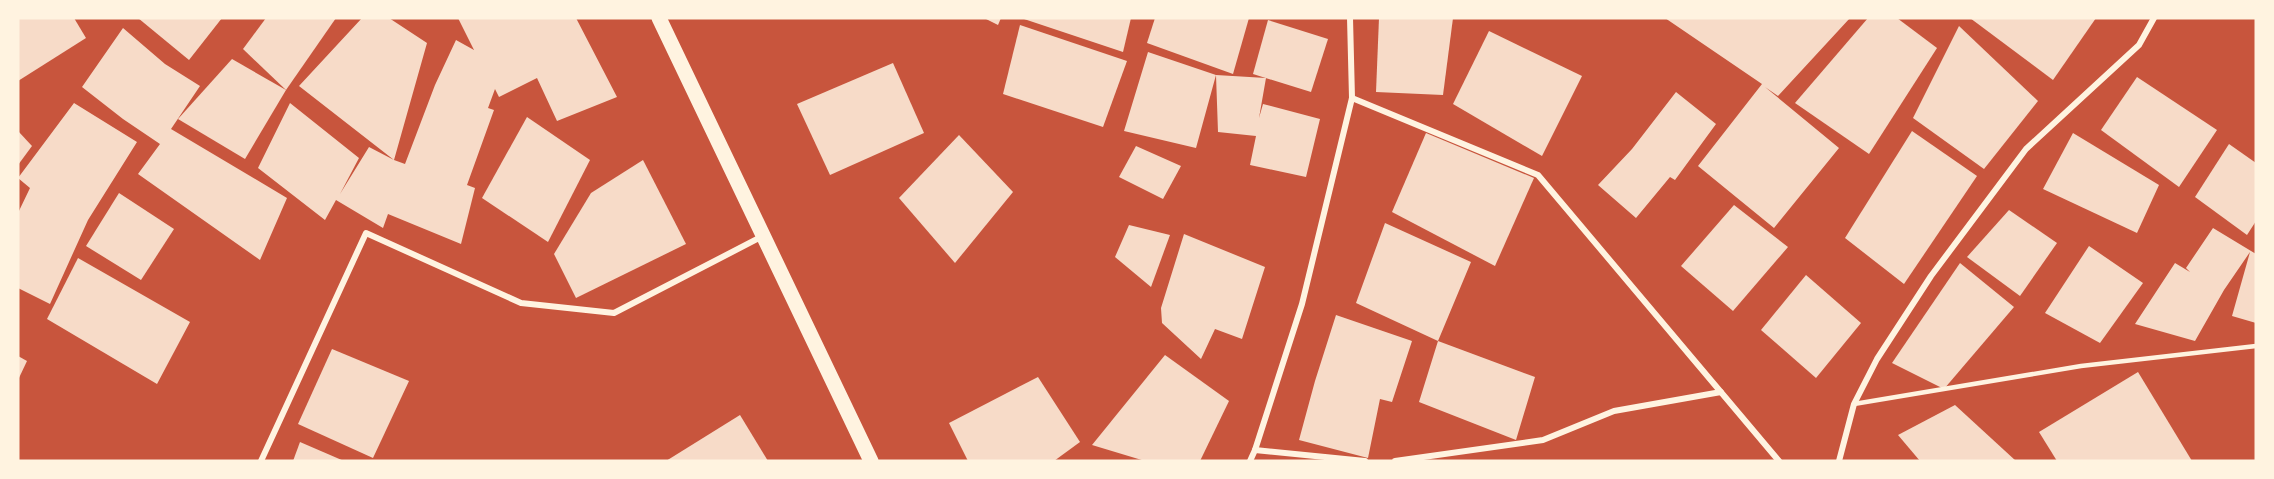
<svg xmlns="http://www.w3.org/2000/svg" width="2274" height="479" viewBox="0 0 2274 479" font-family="'Varela Round',sans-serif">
<rect width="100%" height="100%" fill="#c8553d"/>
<g fill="#f7dbc8">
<path d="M 18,18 L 74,18 L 86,38 L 18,81 Z"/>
<path d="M 138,18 L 222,18 L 189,60 Z"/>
<path d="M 266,18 L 336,18 L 286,90 L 243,49 Z"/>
<path d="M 362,18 L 389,18 L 427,43 L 394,160 L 405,164 L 435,85 L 456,40 L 474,50 L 458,18 L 576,18 L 617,97 L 557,121 L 537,78 L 499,97 L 495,89 L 488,108 L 494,110 L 467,185 L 475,188 L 461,244 L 388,214 L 383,228 L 336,200 L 325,220 L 258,168 L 290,103 L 359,158 L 340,194 L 369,147 L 394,160 L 299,86 Z"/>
<path d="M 984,18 L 1001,18 L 998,25 Z"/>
<path d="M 1021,18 L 1131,18 L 1123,52 Z"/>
<path d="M 1155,18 L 1249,18 L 1233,74 L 1147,43 Z"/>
<path d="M 1379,18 L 1453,18 L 1443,95 L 1376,92 Z"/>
<path d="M 1665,18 L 1850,18 L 1778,96 L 1765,87 L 1839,148 L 1774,228 L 1698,166 L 1762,84 Z"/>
<path d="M 1868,18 L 1897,18 L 1937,48 L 1869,154 L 1795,103 Z"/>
<path d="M 1970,18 L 2096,18 L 2053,80 Z"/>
<path d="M 1268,20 L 1328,39 L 1311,92 L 1253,74 Z"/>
<path d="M 1020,25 L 1127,61 L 1103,127 L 1003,94 Z"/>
<path d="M 1959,26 L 2038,101 L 1984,169 L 1913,118 Z"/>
<path d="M 123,28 L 165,64 L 200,86 L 171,129 L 287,198 L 260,260 L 138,174 L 160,144 L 123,119 L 82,87 Z"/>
<path d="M 1489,31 L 1582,76 L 1542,156 L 1453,104 Z"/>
<path d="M 1148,52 L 1216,75 L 1266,78 L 1259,118 L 1263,104 L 1320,119 L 1306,177 L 1250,165 L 1256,136 L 1218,132 L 1216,75 L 1196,148 L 1124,131 Z"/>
<path d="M 232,59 L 286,90 L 245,159 L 178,119 Z"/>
<path d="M 893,63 L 924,133 L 830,175 L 797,104 Z"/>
<path d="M 2137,77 L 2217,130 L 2179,187 L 2101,130 Z"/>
<path d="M 1676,92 L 1716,124 L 1675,180 L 1670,177 L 1636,218 L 1598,185 L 1632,149 Z"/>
<path d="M 74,103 L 137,142 L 88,220 L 50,304 L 18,288 L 18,213 L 30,188 L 18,178 Z"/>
<path d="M 527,117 L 590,160 L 548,242 L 482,198 Z"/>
<path d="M 18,131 L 32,146 L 18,165 Z"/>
<path d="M 1912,131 L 1977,176 L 1904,284 L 1845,238 Z"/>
<path d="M 1426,133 L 1534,178 L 1495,266 L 1392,212 Z"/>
<path d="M 2073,133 L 2159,185 L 2137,233 L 2043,189 Z"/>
<path d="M 959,135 L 1013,192 L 955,263 L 899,198 Z"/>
<path d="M 2229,144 L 2256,163 L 2256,221 L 2247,235 L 2195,197 Z"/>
<path d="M 1136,146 L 1181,166 L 1163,199 L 1119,177 Z"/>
<path d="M 643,160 L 686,244 L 576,298 L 554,254 L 591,193 Z"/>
<path d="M 119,193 L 174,229 L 141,280 L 86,246 Z"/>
<path d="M 1734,205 L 1788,247 L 1733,311 L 1681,266 Z"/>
<path d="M 2009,210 L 2057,243 L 2020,296 L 1967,257 Z"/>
<path d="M 1385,223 L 1471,262 L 1438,341 L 1535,377 L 1516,440 L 1419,402 L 1438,341 L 1356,303 Z"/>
<path d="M 1129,225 L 1170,235 L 1151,287 L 1115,257 Z"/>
<path d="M 2213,228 L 2256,254 L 2256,323 L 2232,316 L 2250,252 L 2224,290 L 2195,341 L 2135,324 L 2175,263 L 2190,272 L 2186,268 Z"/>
<path d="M 1184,234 L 1265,267 L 1242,339 L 1215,329 L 1201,359 L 1162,323 L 1161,308 Z"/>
<path d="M 2089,246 L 2143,283 L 2100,343 L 2045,313 Z"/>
<path d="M 78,258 L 190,322 L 157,384 L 47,319 Z"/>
<path d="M 1960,263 L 2014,307 L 1944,389 L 1892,363 Z"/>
<path d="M 1806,275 L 1861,323 L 1816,378 L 1761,330 Z"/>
<path d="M 1336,315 L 1412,341 L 1392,402 L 1380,399 L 1368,458 L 1299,440 L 1315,381 Z"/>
<path d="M 332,349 L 409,381 L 373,458 L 298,424 Z"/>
<path d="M 1165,355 L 1229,401 L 1200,461 L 1145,461 L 1092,445 Z"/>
<path d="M 18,356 L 27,361 L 18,380 Z"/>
<path d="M 2138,372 L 2192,461 L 2057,461 L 2039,432 Z"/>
<path d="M 1038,377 L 1080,442 L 1054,461 L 968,461 L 949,423 Z"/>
<path d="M 1955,405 L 2016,461 L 1920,461 L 1898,435 Z"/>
<path d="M 740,415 L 768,461 L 666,461 Z"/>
<path d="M 300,442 L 344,461 L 293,461 Z"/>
</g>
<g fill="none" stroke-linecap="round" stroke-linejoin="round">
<path stroke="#fff3e0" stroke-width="4.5" d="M 1854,404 L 2081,366 L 2256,346"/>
<g stroke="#fff3e0" stroke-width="6">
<path d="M 1352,98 L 1538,175 L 1779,461"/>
<path d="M 1255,450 L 1365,461"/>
<path d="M 261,461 L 366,233 L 521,303 L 614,313 L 763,236"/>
<path d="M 1250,461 L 1255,450 L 1302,304 L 1352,98 L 1350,18"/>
<path d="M 1395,461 L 1543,440 L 1614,411 L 1721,392"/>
<path d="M 1839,461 L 1854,404 L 1877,359 L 1931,276 L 2026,149 L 2139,45 L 2154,18"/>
</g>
<path stroke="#fff3e0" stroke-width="15" d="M 659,18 L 871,461"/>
</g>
<rect width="2274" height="479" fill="none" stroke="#fff3e0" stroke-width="39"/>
</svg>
